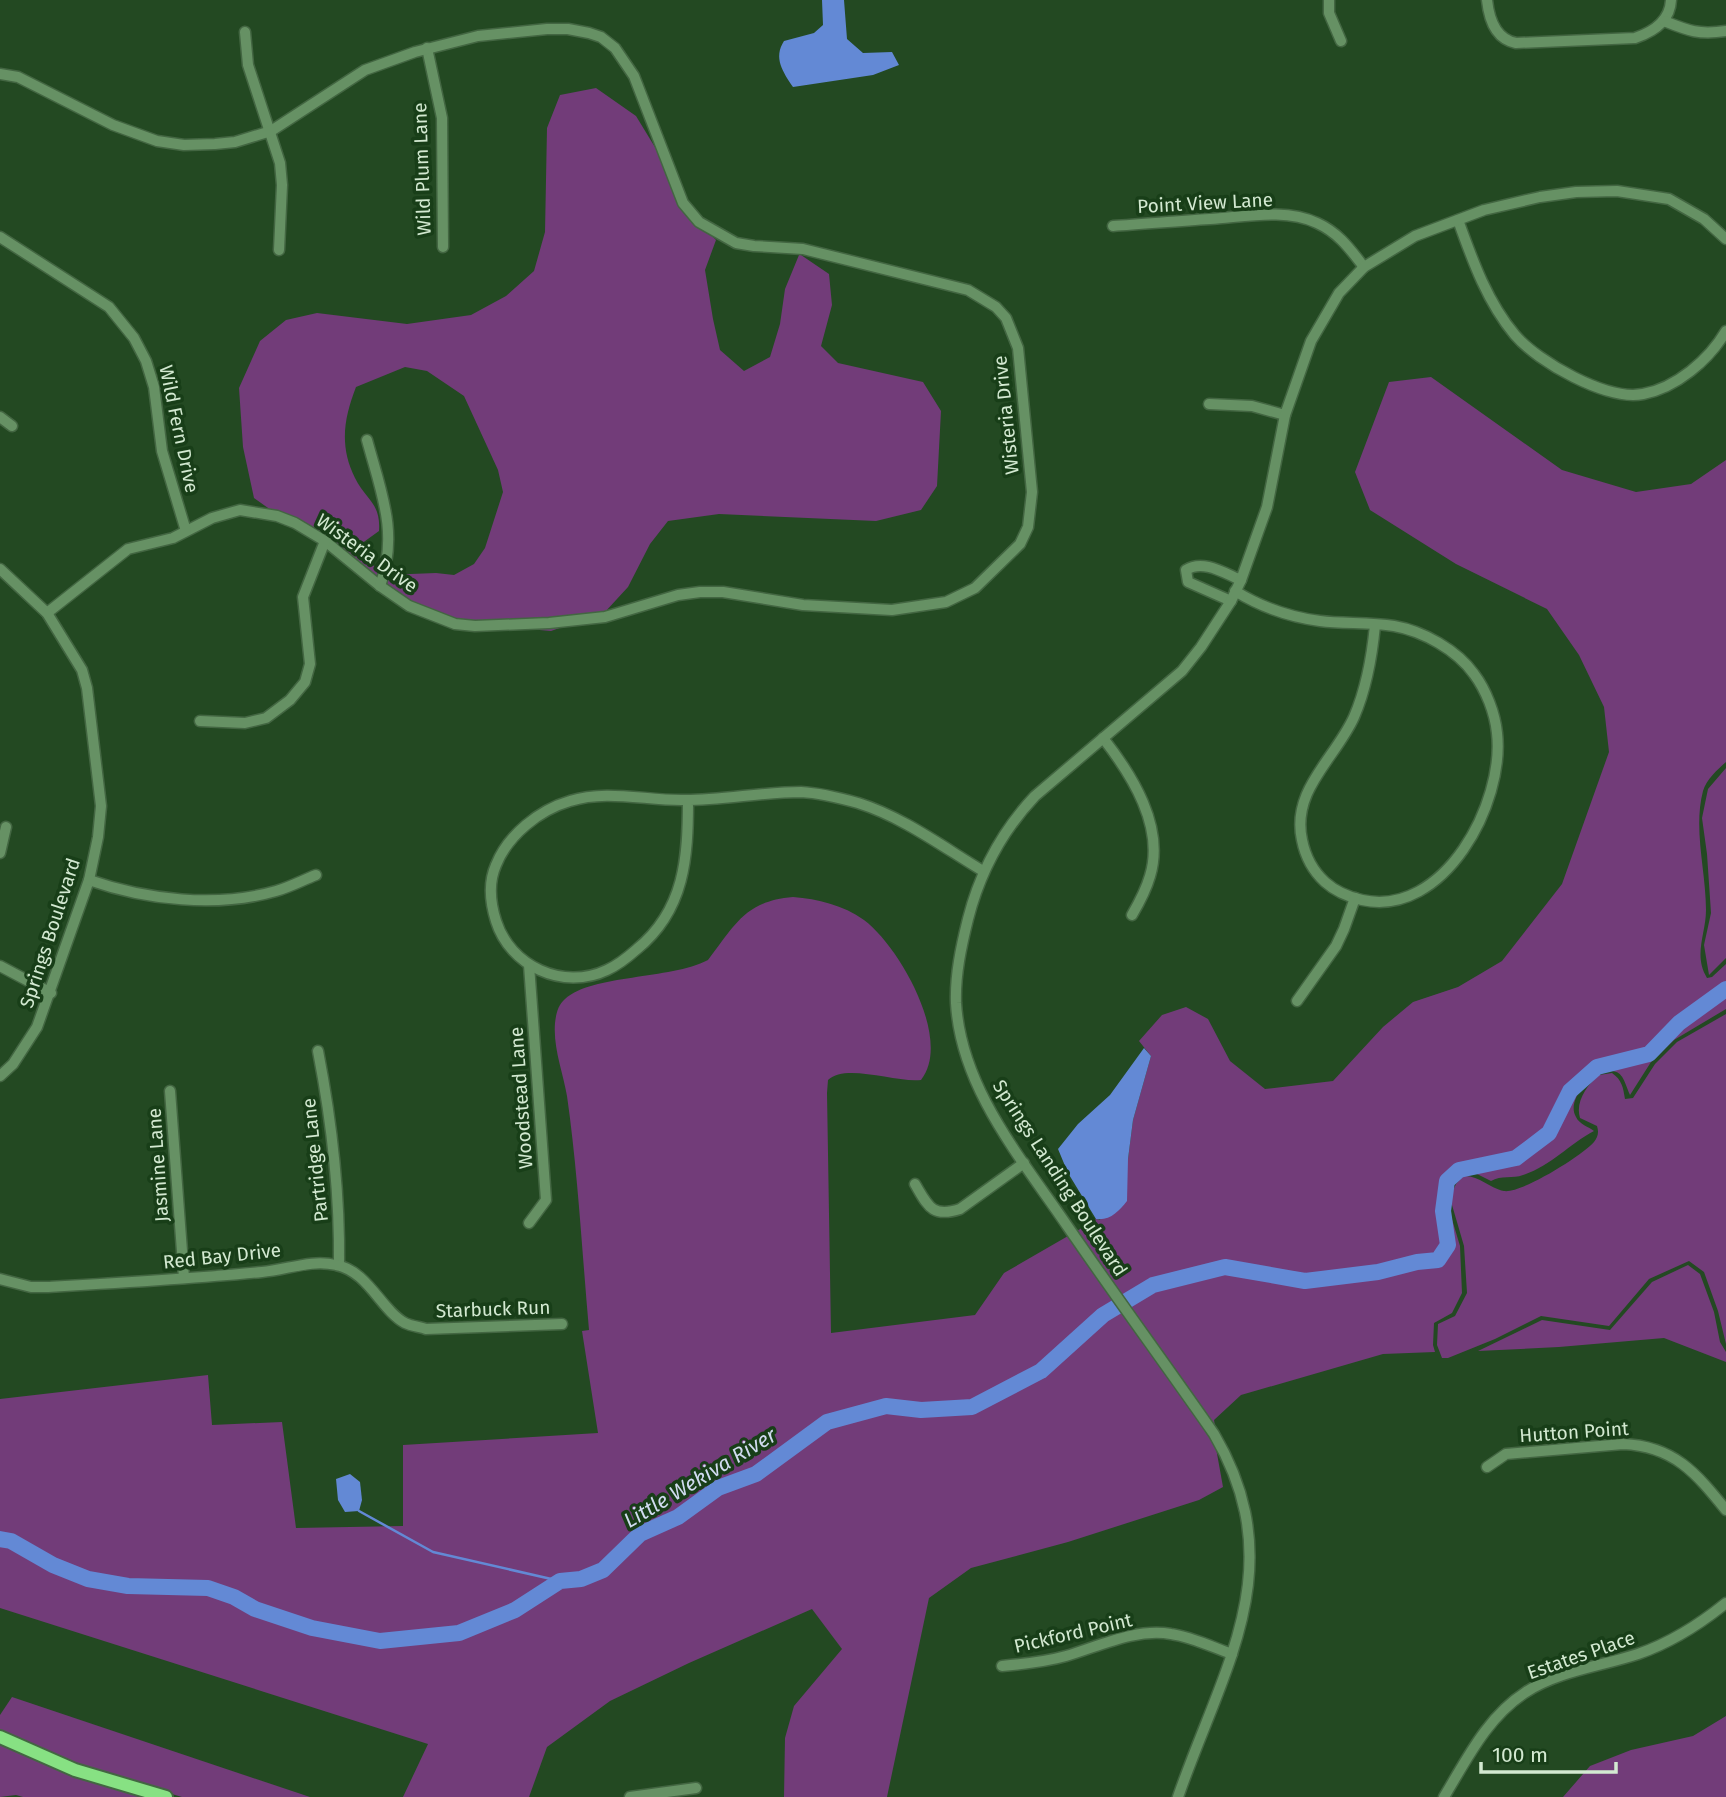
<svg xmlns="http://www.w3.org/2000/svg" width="1726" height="1797" viewBox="0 0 1726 1797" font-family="'Fira Sans',sans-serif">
<rect width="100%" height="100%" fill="#234922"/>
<g fill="#723c79" fill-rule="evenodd">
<path d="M 596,88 L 636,116 L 664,162 L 691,215 L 716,240 L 705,270 L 713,319 L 720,350 L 744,371 L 770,357 L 780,324 L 785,289 L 799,255 L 801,255 L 829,274 L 832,305 L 821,346 L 838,363 L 923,382 L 941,411 L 937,486 L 921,510 L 876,521 L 719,514 L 668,521 L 650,544 L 628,587 L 605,612 L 551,631 L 457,623 L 420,616 L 254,498 L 243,447 L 239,388 L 260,341 L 286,320 L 317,313 L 407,324 L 471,315 L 506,296 L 534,271 L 545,232 L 547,128 L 560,95 ZM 405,367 L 427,371 L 464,396 L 498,470 L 503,492 L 485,548 L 474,564 L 454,575 L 436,573 L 385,575 L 354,549 L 379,531 C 381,503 366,500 355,478 C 339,446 344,418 356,387 Z"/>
<path d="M 1431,377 L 1562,470 L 1636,492 L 1691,484 L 1726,460 L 1726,762 C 1718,769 1706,780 1703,791 C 1693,829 1706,871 1706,910 C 1706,934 1693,955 1707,978 L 1712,977 L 1726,964 L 1726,1009 L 1674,1040 L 1651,1062 L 1630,1095 C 1622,1076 1623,1067 1597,1072 C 1586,1081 1567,1102 1576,1117 C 1579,1124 1589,1127 1594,1131 C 1569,1144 1551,1166 1523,1175 C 1513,1179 1501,1175 1491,1181 L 1473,1172 L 1462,1172 L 1452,1182 L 1448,1192 L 1448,1206 L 1460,1246 L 1462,1293 L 1452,1313 L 1434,1323 L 1433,1345 L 1435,1352 L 1383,1354 L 1241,1395 L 1214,1420 L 1215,1426 L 1077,1231 L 1096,1219 L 1100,1220 L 1128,1159 L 1133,1120 L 1151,1056 L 1139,1041 L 1162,1015 L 1186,1007 L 1208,1019 L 1230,1061 L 1265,1089 L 1333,1081 L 1383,1027 L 1413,1002 L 1458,987 L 1502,961 L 1562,884 L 1609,752 L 1604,707 L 1579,655 L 1547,609 L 1456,564 L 1370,510 L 1355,472 L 1389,382 Z"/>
<path d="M 1726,768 L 1726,958 L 1709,975 L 1704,945 L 1711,913 L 1707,854 L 1702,818 L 1708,789 Z"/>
<path d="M 793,897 C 818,899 843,905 864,920 C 899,946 953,1040 921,1080 C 896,1083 846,1063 828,1080 L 827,1093 L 831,1333 L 975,1315 L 1004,1273 L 1068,1236 L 1210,1437 L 1216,1448 L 1223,1487 L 1199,1500 L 1068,1542 L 971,1568 L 929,1598 L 887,1797 L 784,1797 L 785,1738 L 794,1706 L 842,1649 L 812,1609 L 689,1663 L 610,1701 L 547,1747 L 529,1797 L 403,1797 L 428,1744 L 0,1608 L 0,1399 L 208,1375 L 212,1425 L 282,1422 L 296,1528 L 403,1526 L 403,1445 L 598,1433 L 582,1331 L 589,1330 C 582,1252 578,1173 567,1096 C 563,1072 553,1048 555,1023 C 556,1014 558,1005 565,999 C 593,974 669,980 708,960 C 735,925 745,901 793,897 Z"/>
<path d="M 1726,1014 L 1726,1344 L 1718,1311 L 1704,1272 L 1689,1261 L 1649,1279 L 1609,1326 L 1541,1316 L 1495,1339 L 1448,1358 L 1442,1358 L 1437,1345 L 1438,1324 L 1455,1316 L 1467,1293 L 1464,1246 L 1452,1205 L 1452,1193 L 1456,1184 L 1463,1176 C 1479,1175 1489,1188 1504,1191 C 1521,1194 1583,1155 1594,1142 C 1598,1137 1599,1132 1597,1126 L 1580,1118 C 1575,1102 1587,1085 1599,1075 L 1612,1073 C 1622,1080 1623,1087 1625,1099 L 1633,1098 L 1655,1064 L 1677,1042 Z"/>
<path d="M 1688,1265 L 1700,1274 L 1714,1312 L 1720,1342 L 1726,1352 L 1726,1362 L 1664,1338 L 1559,1347 L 1478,1351 L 1542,1320 L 1610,1330 L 1652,1282 Z"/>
<path d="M 12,1697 L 310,1797 L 182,1797 L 77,1766 L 0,1732 L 0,1715 Z"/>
<path d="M 1726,1716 L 1726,1797 L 1563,1797 L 1590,1766 L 1631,1750 L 1693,1736 Z"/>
<path d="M 0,1744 L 73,1775 L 149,1797 L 23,1797 L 16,1795 L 0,1797 Z"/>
</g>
<g fill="#6389d5">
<path d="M 822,0 L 844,0 L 847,39 L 863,53 L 892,52 L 899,65 L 873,75 L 793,87 C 783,72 773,58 784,41 L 814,33 L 823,25 Z"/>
<path d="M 1144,1048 L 1151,1056 L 1133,1120 L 1128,1159 L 1127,1201 C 1119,1211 1110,1221 1096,1219 L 1068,1173 L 1058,1149 L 1078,1124 L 1110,1095 Z"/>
<path d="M 350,1474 L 360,1482 L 362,1500 L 359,1511 L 345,1512 L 338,1500 L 336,1479 Z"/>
</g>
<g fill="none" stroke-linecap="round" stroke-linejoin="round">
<path stroke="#6389d5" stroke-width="2.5" d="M 359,1511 L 433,1552 L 560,1581"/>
<path stroke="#6389d5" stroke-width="16" d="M 0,1539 L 11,1541 L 53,1565 L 88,1579 L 128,1586 L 208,1588 L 234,1597 L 255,1609 L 312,1628 L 380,1641 L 459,1633 L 515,1610 L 560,1581 L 581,1579 L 603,1570 L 640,1534 L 678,1517 L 718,1488 L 756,1474 L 827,1422 L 886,1406 L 921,1410 L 972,1407 L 1041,1371 L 1103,1315 L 1153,1285 L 1225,1267 L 1305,1281 L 1378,1272 L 1417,1262 L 1438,1260 L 1448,1245 L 1443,1211 L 1447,1181 L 1459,1170 L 1516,1158 L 1549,1133 L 1570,1091 L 1597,1067 L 1649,1054 L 1679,1023 L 1726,989"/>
<g stroke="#436642" stroke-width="13">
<g id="minor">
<path d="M 1329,0 L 1329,13 L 1341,41"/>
<path d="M 1487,0 C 1489,19 1495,39 1516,43 L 1635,38 C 1653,32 1670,21 1671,0"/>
<path d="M 1664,21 C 1689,31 1699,35 1726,31"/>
<path d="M 245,32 L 248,65 L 280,163 L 282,185 L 279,250"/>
<path d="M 427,48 L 442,118 L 443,247"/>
<path d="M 0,74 L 18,77 L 113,125 L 157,141 L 184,145 L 215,144 L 235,142 L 271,131 L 365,70 L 415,52 L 478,36 L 547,29 L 568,29 L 589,33 L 601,37 L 615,48 L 634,76 L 683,203 L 699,222 L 736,243 L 754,246 L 803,249 L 968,290 L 996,307 L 1006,318 L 1018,348 L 1032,492 L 1028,527 L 1020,544 L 975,588 L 946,602 L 892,610 L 803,605 L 723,592 L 700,592 L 678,595 L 605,617 L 549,623 L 475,626 L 455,624 L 409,606 L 380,586 L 325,541 L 295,523 L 277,516 L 240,510 L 212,518 L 173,538 L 128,549 L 47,613"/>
<path d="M 1458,220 C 1472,259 1487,302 1515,335 C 1538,362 1607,401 1643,394 C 1676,388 1709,360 1726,331"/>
<path d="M 1113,226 C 1145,224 1177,221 1210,219 C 1244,217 1285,208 1317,223 C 1339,233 1350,249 1364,267"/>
<path d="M 0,237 L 109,307 L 134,338 L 146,361 L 154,387 L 162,451 L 186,531"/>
<path d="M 1209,404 L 1252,406 L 1285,415"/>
<path d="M 0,417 L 12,426"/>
<path d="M 367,440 C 381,492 399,533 380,586"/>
<path d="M 0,569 L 47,613 L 82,670 L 87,688 L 101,806 L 98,837 L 89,880 L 37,1027 L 13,1064 L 0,1076"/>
<path d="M 1235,591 C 1261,607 1289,617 1320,621 C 1344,624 1369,622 1394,626 C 1423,631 1457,650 1474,674 C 1486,690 1495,713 1497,733 C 1505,803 1444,918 1362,900 C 1349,897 1335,891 1325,882 C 1313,871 1305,855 1302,840 C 1291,790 1335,759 1354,717 C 1367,687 1372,657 1375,625"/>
<path d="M 1231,601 L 1188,582 L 1186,570 C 1203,559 1224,573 1241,580"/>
<path d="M 200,721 L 245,723 L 266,718 L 290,700 L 305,682 L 310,664 L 303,597 L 325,541"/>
<path d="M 1103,738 C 1132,775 1165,827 1150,876 C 1146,890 1139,903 1132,915"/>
<path d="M 688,800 C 688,857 685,910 637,949 C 628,957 618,965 607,970 C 563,991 510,966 496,921 C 490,902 488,883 496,865 C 508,835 539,810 570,801 C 607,789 647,801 685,800 C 724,800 762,792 801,792 C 820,793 840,798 858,803 C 903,817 943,847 983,871"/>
<path d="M 0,853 L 6,827"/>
<path d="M 89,880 C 146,900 217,908 276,891 C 290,887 303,880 316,875"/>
<path d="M 529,965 L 546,1200 L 529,1223"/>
<path d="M 0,966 L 51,993"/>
<path d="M 1297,1001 L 1336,946 L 1344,929 L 1355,898"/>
<path d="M 318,1051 C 332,1123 340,1192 339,1265"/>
<path d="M 170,1091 L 184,1278"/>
<path d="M 915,1184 C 928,1206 932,1218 960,1209 L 1024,1163"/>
<path d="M 0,1279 L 31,1287 L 48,1287 C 119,1283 191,1279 262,1272 C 287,1270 311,1259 336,1265 C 368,1271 381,1310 405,1323 C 411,1326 420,1327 426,1329 L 562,1324"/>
<path d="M 1487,1467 L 1506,1454 L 1623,1444 C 1674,1446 1696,1473 1726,1510"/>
<path d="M 1002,1666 C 1024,1664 1045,1662 1066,1656 C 1100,1646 1135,1628 1171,1634 C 1192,1637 1212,1647 1232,1654"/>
<path d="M 630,1797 L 696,1788"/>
<path d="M 1178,1797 C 1222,1669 1293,1568 1214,1434 C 1166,1365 1116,1297 1068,1227 C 1022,1159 961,1089 956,1003 C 955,975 961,947 968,919 C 980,872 1002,831 1035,796 L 1182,671 L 1201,647 L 1231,601 L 1241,580 L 1267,507 L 1285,415 L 1311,341 L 1339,293 L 1364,267 L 1415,236 L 1484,210 L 1540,197 L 1576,192 L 1617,191 L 1669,199 L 1704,219 L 1726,239"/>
<path d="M 1444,1797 C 1467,1759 1487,1717 1526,1692 C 1558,1671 1602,1666 1638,1654 C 1670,1643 1700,1624 1726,1603"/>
</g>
</g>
<g stroke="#436642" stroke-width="16">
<path id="major" d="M 0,1737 L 75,1770 L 166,1797"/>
</g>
<use href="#minor" stroke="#669164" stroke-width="10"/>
<use href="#major" stroke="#87e183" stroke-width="12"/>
</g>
<g text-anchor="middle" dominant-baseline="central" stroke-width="7" stroke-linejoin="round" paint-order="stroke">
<g font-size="19" fill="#d3e9d1" stroke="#183e18">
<text transform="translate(422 169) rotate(-92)">Wild Plum Lane</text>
<text transform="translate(1205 203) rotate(-3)">Point View Lane</text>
<text transform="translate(1006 415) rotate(-96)">Wisteria Drive</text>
<text transform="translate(179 429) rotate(78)">Wild Fern Drive</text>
<text transform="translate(367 553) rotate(36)">Wisteria Drive</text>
<text transform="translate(50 933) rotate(-72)">Springs Boulevard</text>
<text transform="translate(521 1098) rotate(-94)">Woodstead Lane</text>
<text transform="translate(315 1160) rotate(-96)">Partridge Lane</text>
<text transform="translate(158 1165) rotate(-94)">Jasmine Lane</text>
<text transform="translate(1060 1178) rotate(57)">Springs Landing Boulevard</text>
<text transform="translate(222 1256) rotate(-6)">Red Bay Drive</text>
<text transform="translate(493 1309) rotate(-2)">Starbuck Run</text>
<text transform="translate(1574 1432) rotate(-4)">Hutton Point</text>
<text transform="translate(1073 1633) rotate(-13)">Pickford Point</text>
<text transform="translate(1581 1655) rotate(-19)">Estates Place</text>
</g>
<g font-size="21" font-style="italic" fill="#d1dbf0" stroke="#183e18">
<text transform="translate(700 1478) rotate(-31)">Little Wekiva River</text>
</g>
</g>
<path d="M1481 1762v10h135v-10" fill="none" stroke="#d3e9d1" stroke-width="3.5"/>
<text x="1492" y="1762" font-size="21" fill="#d3e9d1" stroke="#183e18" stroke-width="5" paint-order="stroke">100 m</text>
</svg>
